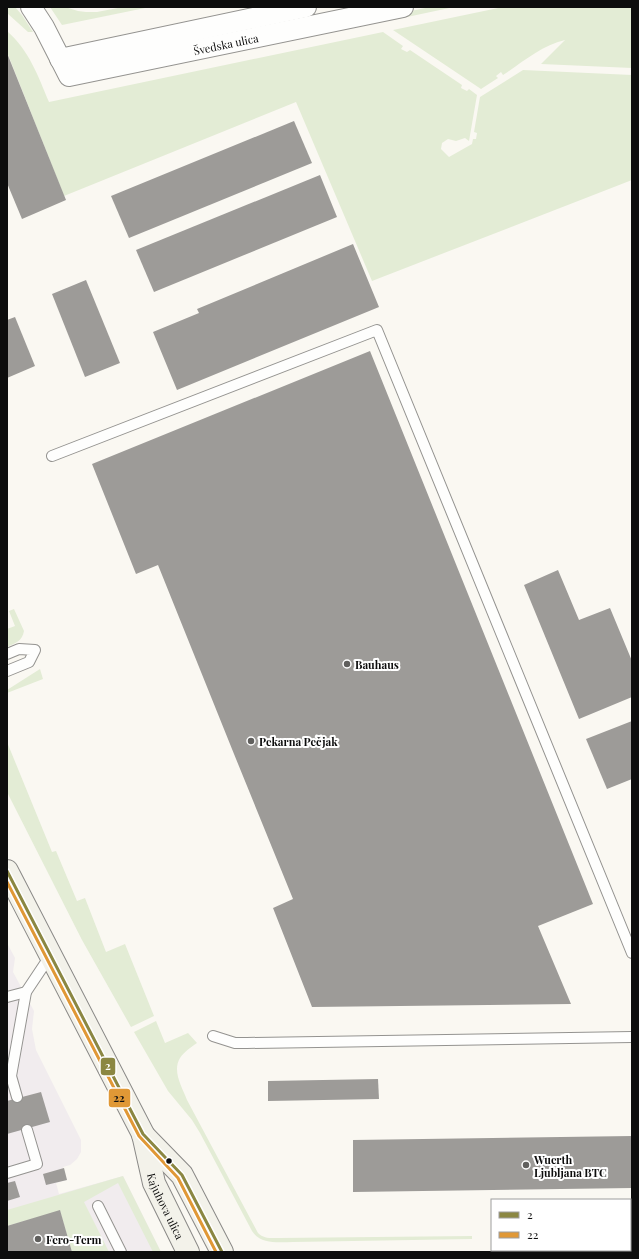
<svg xmlns="http://www.w3.org/2000/svg" width="639" height="1259" viewBox="0 0 639 1259" font-family="'Playfair Display',serif">
<rect width="100%" height="100%" fill="#faf8f2"/>
<path fill="#f1ecee" d="M 7,943 L 15,958 L 13,972 L 34,1011 L 32,1029 L 36,1050 L 81,1140 L 81,1152 L 77,1159 L 70,1165 L 63,1167 L 67,1180 L 56,1183 L 59,1194 L 123,1176 L 161,1252 L 7,1252 Z"/>
<g fill="#e3ecd5">
<path d="M 7,7 L 15,7 L 22,15 L 33,32 L 28,32 L 7,13 Z"/>
<path d="M 50,7 L 65,7 L 78,11 L 86,12 L 97,12 L 123,7 L 150,7 L 62,25 Z"/>
<path d="M 430,7 L 454,7 L 393,20 L 392,15 Z"/>
<path d="M 503,7 L 632,7 L 632,68 L 541,64 L 565,40 C 542,45 523,62 503,75 L 501,72 L 496,76 L 498,78 L 481,89 L 393,30 Z"/>
<path d="M 7,31 C 29,50 38,76 49,102 L 383,32 L 403,46 L 401,49 L 407,52 L 410,50 L 462,85 L 461,88 L 467,91 L 469,89 L 477,95 L 469,141 L 465,138 L 456,141 L 448,139 L 442,143 L 441,149 L 449,157 L 472,144 L 473,139 L 476,139 L 477,133 L 474,132 L 480,97 L 523,70 L 632,75 L 632,180 L 372,281 L 296,102 L 64,196 L 7,52 Z"/>
<path d="M 14,609 L 24,631 C 22,641 16,643 7,647 L 7,629 L 15,626 L 9,611 Z"/>
<path d="M 40,669 L 43,679 L 7,693 L 7,690 Z"/>
<path d="M 7,742 L 52,852 L 56,851 L 77,901 L 85,898 L 106,952 L 125,944 L 154,1016 L 131,1027 L 82,940 L 7,792 Z"/>
<path d="M 156,1021 L 165,1043 L 188,1033 L 197,1043 C 191,1047 184,1052 180,1058 C 172,1071 182,1087 187,1100 L 258,1233 C 264,1239 271,1238 279,1238 L 472,1236 L 472,1239 L 293,1242 C 279,1242 261,1245 252,1231 L 200,1133 L 192,1120 L 168,1091 L 134,1032 Z"/>
<path d="M 123,1176 L 161,1252 L 153,1252 L 118,1183 L 84,1202 L 109,1252 L 72,1252 L 60,1211 L 7,1226 L 7,1210 Z"/>
<path d="M 630,1249 L 632,1249 L 632,1252 L 488,1252 Z"/>
</g>
<g fill="#9d9b98">
<path d="M 7,53 L 66,200 L 22,219 L 7,183 Z"/>
<path d="M 294,121 L 312,163 L 129,238 L 111,196 Z"/>
<path d="M 320,175 L 337,217 L 154,292 L 136,250 Z"/>
<path d="M 353,244 L 379,307 L 177,390 L 153,332 L 199,313 L 197,309 Z"/>
<path d="M 86,280 L 120,363 L 85,377 L 52,294 Z"/>
<path d="M 15,317 L 35,366 L 7,378 L 7,320 Z"/>
<path d="M 370,351 L 593,904 L 538,926 L 571,1004 L 312,1007 L 273,908 L 293,899 L 234,754 L 158,565 L 136,574 L 92,464 Z"/>
<path d="M 558,570 L 579,620 L 610,608 L 632,661 L 632,697 L 579,719 L 524,585 Z"/>
<path d="M 632,721 L 632,779 L 607,789 L 586,739 Z"/>
<path d="M 378,1079 L 379,1099 L 268,1101 L 268,1081 Z"/>
<path d="M 41,1092 L 50,1122 L 7,1134 L 7,1101 Z"/>
<path d="M 632,1136 L 632,1188 L 353,1192 L 353,1140 Z"/>
<path d="M 64,1168 L 67,1180 L 46,1185 L 43,1174 Z"/>
<path d="M 15,1181 L 20,1197 L 7,1201 L 7,1183 Z"/>
<path d="M 60,1210 L 72,1252 L 7,1252 L 7,1226 Z"/>
</g>
<g fill="none" stroke-linecap="round" stroke-linejoin="round">
<g stroke="#949390" stroke-width="12">
<g id="lane">
<path d="M 52,456 L 377,330 L 632,953"/>
<path d="M 7,654 L 19,649 L 35,650 L 29,662 L 7,671"/>
<path d="M 7,997 L 26,992"/>
<path d="M 213,1036 L 235,1043 L 247,1043 L 632,1037"/>
<path d="M 17,1097 L 11,1076 L 26,992 L 50,956"/>
<path d="M 7,1173 L 37,1164 L 27,1130"/>
<path d="M 98,1206 L 121,1252"/>
</g>
</g>
<g stroke="#949390" stroke-width="22">
<g id="street">
<path id="s1" d="M 31,7 L 44,27 L 69,76 L 403,7"/>
<path d="M 60,59 L 306,7"/>
</g>
</g>
<g stroke="#8a8987" stroke-width="24">
<g id="secondary">
<path id="s2" d="M 7,871 L 143,1134 L 154,1183 L 188,1252"/>
<path d="M 143,1135 L 182,1175 L 222,1252"/>
</g>
</g>
<use href="#lane" stroke="#fefefd" stroke-width="10"/>
<use href="#street" stroke="#fefefd" stroke-width="20"/>
<use href="#secondary" stroke="#f3f2ea" stroke-width="22"/>
<g stroke="#fff" stroke-width="6">
<path id="bus-1" d="M 7,871 L 143,1134 L 182,1175 L 222,1252"/>
</g>
<g stroke="#fff" stroke-width="6">
<path id="bus-2" d="M 7,882 L 139,1136 L 178,1178 L 216,1252"/>
</g>
<use href="#bus-1" stroke="#8b8742" stroke-width="3"/>
<use href="#bus-2" stroke="#e09836" stroke-width="3"/>
</g>
<g fill="#605f5d" stroke="#fff" stroke-width="1.5">
<circle cx="347" cy="664" r="4"/>
<circle cx="251" cy="741" r="4"/>
<circle cx="526" cy="1165" r="4"/>
<circle cx="38" cy="1239" r="4"/>
</g>
<circle fill="#0d0d0d" stroke="#fff" stroke-width="1.5" cx="169" cy="1161" r="3.5"/>
<g text-anchor="middle" dominant-baseline="central" stroke-width="4" stroke-linejoin="round" paint-order="stroke">
<g font-size="11" fill="#0d0d0d" stroke="#fff">
<text stroke="none"><textPath href="#s1" startOffset="239">Švedska ulica</textPath></text>
<text stroke="none"><textPath href="#s2" startOffset="372">Kajuhova ulica</textPath></text>
</g>
<g font-size="11" font-weight="bold" fill="#0d0d0d" stroke="#fff" text-anchor="start">
<text x="355" y="664">Bauhaus</text>
<text x="259" y="741">Pekarna Pečjak</text>
<text x="534" y="1159">Wuerth<tspan x="534" dy="13">Ljubljana BTC</tspan></text>
<text x="46" y="1239">Fero-Term</text>
</g>
</g>
<g stroke="#fff" stroke-width="1.5">
<rect x="100" y="1057" width="16" height="19" rx="4" fill="#8b8742"/>
<rect x="108" y="1088" width="23" height="20" rx="4" fill="#e09836"/>
</g>
<g font-size="11" text-anchor="middle" font-weight="bold" fill="#fff">
<text x="108" y="1070">2</text>
</g>
<g font-size="11" text-anchor="middle" font-weight="bold" fill="#111">
<text x="119" y="1102">22</text>
</g>
<rect width="639" height="1259" fill="none" stroke="#0d0d0d" stroke-width="16"/>
<rect x="491" y="1199" width="140" height="52" fill="#ffffff" stroke="#9e9e9e"/>
<rect x="499" y="1212" width="20" height="6" fill="#8b8742" stroke="#9e9e9e"/>
<text x="527" y="1219" font-size="12" fill="#0d0d0d">2</text>
<rect x="499" y="1232" width="20" height="6" fill="#e09836" stroke="#9e9e9e"/>
<text x="527" y="1239" font-size="12" fill="#0d0d0d">22</text>
</svg>
